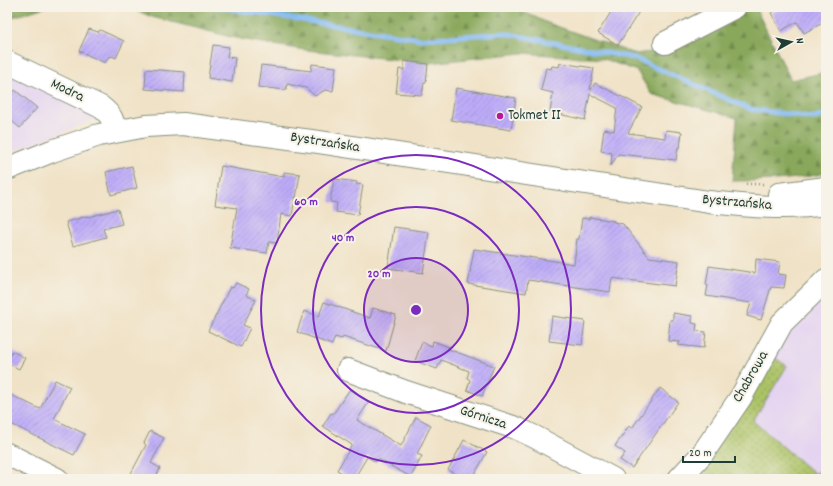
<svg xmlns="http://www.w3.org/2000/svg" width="833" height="486" viewBox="0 0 833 486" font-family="Dekko,sans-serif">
<defs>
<pattern id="grass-dots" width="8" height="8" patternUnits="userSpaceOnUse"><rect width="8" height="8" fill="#acc266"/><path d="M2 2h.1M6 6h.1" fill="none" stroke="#8b9f55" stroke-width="1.8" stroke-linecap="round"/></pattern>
<pattern id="forest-firs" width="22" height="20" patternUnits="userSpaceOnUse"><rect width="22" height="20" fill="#89a85b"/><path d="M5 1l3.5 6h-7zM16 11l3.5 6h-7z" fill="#6f8a4c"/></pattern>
<pattern id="building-hatch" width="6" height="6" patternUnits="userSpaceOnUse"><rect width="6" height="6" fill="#beacf9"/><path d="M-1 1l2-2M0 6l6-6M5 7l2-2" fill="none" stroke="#9a8dca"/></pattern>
</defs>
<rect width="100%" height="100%" fill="#f7f3e8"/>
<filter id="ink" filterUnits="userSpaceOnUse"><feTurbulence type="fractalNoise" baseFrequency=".025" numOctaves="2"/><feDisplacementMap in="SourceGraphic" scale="8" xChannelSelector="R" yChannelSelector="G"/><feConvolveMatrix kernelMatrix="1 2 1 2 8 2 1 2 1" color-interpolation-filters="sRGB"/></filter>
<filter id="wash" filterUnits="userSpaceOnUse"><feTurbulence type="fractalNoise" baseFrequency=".012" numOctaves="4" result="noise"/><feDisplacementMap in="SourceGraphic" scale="16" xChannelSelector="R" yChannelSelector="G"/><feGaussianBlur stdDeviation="0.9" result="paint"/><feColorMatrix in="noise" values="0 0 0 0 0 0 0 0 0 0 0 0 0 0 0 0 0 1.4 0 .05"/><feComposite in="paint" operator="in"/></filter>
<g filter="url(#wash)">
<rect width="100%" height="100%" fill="#f0e2c6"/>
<g fill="#e4d3f1">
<path d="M 7,72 L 99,118 L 7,154 Z"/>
<path d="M 826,288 L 826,465 L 815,474 L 753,421 L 787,366 L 771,355 L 782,333 Z"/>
</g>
<path fill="url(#grass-dots)" stroke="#66804d" d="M 771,355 L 787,366 L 753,421 L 815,474 L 826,465 L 826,479 L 686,479 Z"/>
<g fill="url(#forest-firs)" stroke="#547248">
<path d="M 7,7 L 45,7 L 7,19 Z"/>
<path d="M 127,7 L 513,7 L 548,23 L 635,54 L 665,50 L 742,7 L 755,7 L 791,80 L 826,72 L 826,173 C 795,180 764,181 732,181 L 737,118 L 651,94 L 637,71 L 604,59 L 522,53 L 429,63 L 297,49 L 235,38 L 152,17 Z"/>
</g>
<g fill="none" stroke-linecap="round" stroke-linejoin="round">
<path stroke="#86bbf4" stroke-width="5" d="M 219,7 L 421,39 L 504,33 L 634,58 L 750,109 L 814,118 L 826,115"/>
</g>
<g id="blocks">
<g fill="url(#building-hatch)">
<path d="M 614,7 L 642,7 L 618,45 L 598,33 Z"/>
<path d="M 780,7 L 826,7 L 826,21 L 804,33 L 797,22 L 781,31 L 771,13 Z"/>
<path d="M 89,29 L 98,32 L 100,30 L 124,41 L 116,58 L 112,56 L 111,57 L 109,56 L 105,63 L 79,51 Z"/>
<path d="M 213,45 L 229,47 L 227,57 L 235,58 L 232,82 L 208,78 Z"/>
<path d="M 404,61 L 428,64 L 426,82 L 424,82 L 422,95 L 396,93 L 399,69 L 404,70 Z"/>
<path d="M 560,63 L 594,68 L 590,89 L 591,90 L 595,83 L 642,107 L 628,133 L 665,138 L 666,130 L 682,132 L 680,147 L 678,147 L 676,160 L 618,154 L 611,166 L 612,153 L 601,151 L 604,129 L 614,131 L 617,108 L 590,94 L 585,120 L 550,112 L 553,93 L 541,90 L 546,68 L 551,69 L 552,66 L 559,67 Z"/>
<path d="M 312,64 L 336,67 L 333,91 L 325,90 L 315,96 L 306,88 L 287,84 L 286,90 L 258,87 L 261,65 L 311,71 Z"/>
<path d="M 146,69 L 185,72 L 184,92 L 145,89 Z"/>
<path d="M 456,88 L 516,98 L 511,130 L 451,120 Z"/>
<path d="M 15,90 L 37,108 L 20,128 L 7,117 L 7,100 Z"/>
<path d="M 132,166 L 137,188 L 111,195 L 106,172 Z"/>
<path d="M 221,166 L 284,177 L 284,172 L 300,174 L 296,198 L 295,197 L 292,216 L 281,214 L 277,243 L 269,242 L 267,253 L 230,248 L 237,208 L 215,205 Z"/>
<path d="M 334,179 L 357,182 L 356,184 L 363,185 L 358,215 L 336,212 L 337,203 L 330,202 Z"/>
<path d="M 118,209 L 122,224 L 103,229 L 106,237 L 73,246 L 66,222 L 87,216 L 88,217 Z"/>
<path d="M 589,217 L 614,221 L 614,222 L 623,224 L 649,257 L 679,261 L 675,286 L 612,278 L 610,292 L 528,280 L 526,293 L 468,284 L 474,249 L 574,264 L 577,239 L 579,239 L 582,218 L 589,219 Z"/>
<path d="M 394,227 L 429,232 L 423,273 L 388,268 Z"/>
<path d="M 756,259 L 780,262 L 778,274 L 786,275 L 784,288 L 771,287 L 761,320 L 747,316 L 751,303 L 706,296 L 708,285 L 706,285 L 709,266 L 755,273 Z"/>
<path d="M 236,283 L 249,289 L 246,295 L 256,300 L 243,325 L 250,328 L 241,347 L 208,331 L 230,287 L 233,288 Z"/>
<path d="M 324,302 L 370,318 L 373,308 L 396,315 L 386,351 L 343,337 L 342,339 L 335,337 L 332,345 L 297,332 L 304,311 L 319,316 Z"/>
<path d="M 673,313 L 692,316 L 692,323 L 697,324 L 696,331 L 706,332 L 704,348 L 678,345 L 680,342 L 668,341 L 670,320 L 673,320 Z"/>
<path d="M 552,316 L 585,321 L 582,345 L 549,341 Z"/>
<path d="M 433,341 L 449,347 L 448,349 L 494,366 L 482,396 L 467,390 L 470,380 L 467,378 L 469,371 L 441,360 L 437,369 L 415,361 L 422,342 L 432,346 Z"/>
<path d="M 12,351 L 25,358 L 19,369 L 7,363 Z"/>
<path d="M 55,380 L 70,387 L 54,419 L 85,434 L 74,455 L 7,422 L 7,393 L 40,409 Z"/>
<path d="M 660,388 L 678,402 L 632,468 L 620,460 L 625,453 L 615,446 L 629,426 L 632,428 Z"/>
<path d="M 350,389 L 369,402 L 357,420 L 401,446 L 416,417 L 431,425 L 417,454 L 422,456 L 411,477 L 378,459 L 376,462 L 367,457 L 354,479 L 352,479 L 337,470 L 352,445 L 323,426 L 331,413 L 333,414 Z"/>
<path d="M 150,431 L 164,438 L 151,463 L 160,468 L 155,479 L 128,479 L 146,445 L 144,443 Z"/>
<path d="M 464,440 L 487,452 L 472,479 L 465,479 L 448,470 Z"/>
</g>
</g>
</g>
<g filter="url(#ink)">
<use href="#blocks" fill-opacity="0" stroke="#88907d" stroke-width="1"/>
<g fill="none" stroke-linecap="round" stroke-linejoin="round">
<g stroke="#88907d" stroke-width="24">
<g id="minor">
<path d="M 665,43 L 735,7"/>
<path d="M 7,62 L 101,107 C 111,115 113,119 115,131"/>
<path d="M 348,370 L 406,392 L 516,428 L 535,437 L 613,479"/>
<path d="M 7,454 L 57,479"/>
<path d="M 679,479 L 703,453 L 741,397 L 782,323 L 826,280"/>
</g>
</g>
<g stroke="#88907d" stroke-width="24">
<g id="major">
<path d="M 7,169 L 52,151 L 99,135 L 146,126 L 183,124 L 319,142 L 709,202 C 748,206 787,210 826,204"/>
<path d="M 779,194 L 826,188"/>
</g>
</g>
<path stroke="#88907d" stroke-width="2.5" stroke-dasharray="1 3" stroke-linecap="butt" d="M 746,184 L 763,184"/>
<use href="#minor" stroke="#fff" stroke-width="22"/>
<use href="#major" stroke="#fff" stroke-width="22"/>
</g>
</g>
<circle cx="416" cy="310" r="52" fill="#7b2cbf" fill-opacity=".12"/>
<g fill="none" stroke="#7b2cbf" stroke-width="2">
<circle cx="416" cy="310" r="52"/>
<circle cx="416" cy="310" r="103"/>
<circle cx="416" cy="310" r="155"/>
</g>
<circle fill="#b5179e" stroke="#f7f3e8" stroke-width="1.5" cx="500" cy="116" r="4"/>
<g text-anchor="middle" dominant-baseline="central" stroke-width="4" stroke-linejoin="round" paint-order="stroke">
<g font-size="15" fill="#1f3d34" stroke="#f7f3e8">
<text transform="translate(67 91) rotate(26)">Modra</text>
<text transform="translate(325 143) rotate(9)">Bystrzańska</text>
<text transform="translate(737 203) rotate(5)">Bystrzańska</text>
<text transform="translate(751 377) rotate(-60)">Chabrowa</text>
<text transform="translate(483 418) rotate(18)">Górnicza</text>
</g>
<g font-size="15" fill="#1f3d34" stroke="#f7f3e8" text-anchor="start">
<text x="508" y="116">Tokmet II</text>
</g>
</g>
<circle cx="416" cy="310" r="6" fill="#7b2cbf" stroke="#f7f3e8" stroke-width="2"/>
<g font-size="12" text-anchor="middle" font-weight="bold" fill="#7b2cbf" stroke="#f7f3e8" stroke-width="4" stroke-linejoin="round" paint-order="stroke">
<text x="306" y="205">60 m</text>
<text x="343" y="241">40 m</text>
<text x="379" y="277">20 m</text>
</g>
<rect width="833" height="486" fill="none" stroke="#f7f3e8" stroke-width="24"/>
<g transform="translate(791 42) rotate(82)" stroke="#f7f3e8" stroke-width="3" paint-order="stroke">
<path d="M0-3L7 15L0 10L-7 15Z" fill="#1f3d34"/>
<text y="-6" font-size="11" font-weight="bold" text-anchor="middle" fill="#1f3d34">N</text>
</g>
<path d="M683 456v6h52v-6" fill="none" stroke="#1f3d34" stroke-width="2"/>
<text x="689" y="456" font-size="12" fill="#1f3d34" stroke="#f7f3e8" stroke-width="3" paint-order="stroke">20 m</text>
</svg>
